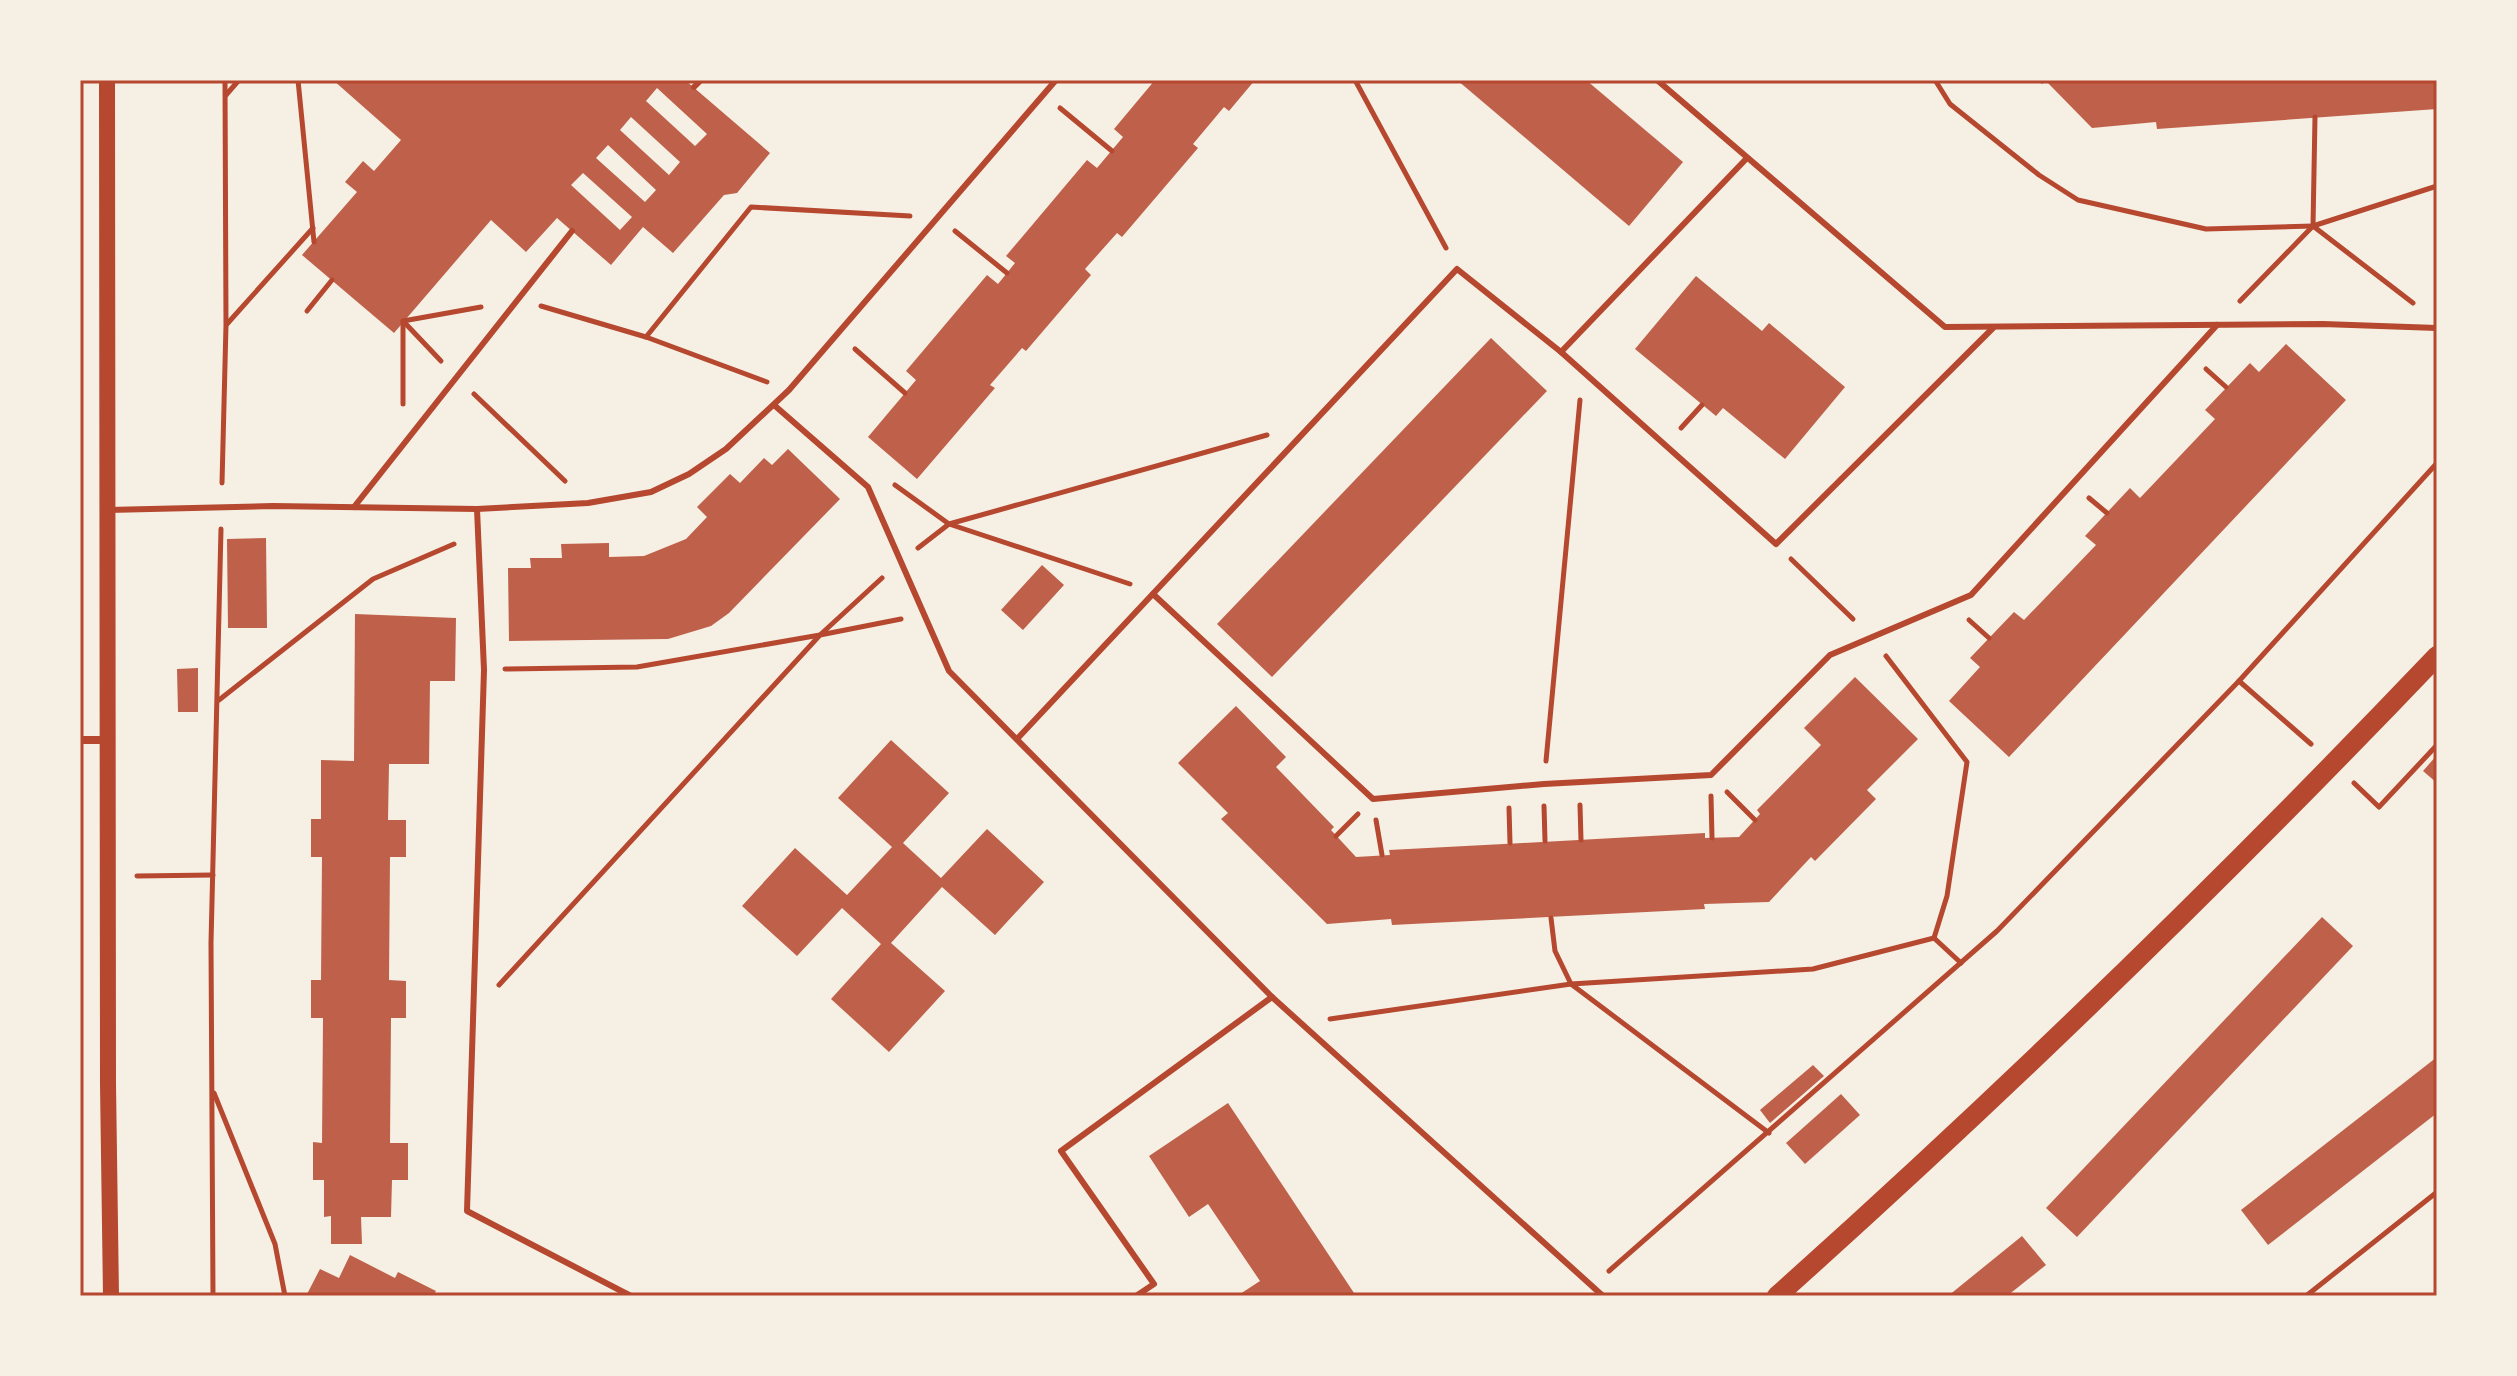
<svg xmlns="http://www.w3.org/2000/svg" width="2517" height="1376" viewBox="0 0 2517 1376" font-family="'Noto Sans',sans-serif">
<rect width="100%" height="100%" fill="#f6efe4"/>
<g fill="#bf614a" fill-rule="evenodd">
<path d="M 333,80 L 685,80 L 770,153 L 737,193 L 724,195 L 673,253 L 643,227 L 611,265 L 557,218 L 526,252 L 491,220 L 394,333 L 302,255 L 357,192 L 345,182 L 363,161 L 374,171 L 401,140 ZM 657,88 L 707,134 L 695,146 L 646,101 ZM 631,117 L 680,162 L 669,175 L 620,130 ZM 608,145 L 656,190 L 645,202 L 596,158 ZM 583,173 L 632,217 L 620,230 L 571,185 Z"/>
<path d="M 1155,80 L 1255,80 L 1229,111 L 1224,107 L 1193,144 L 1198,148 L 1122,237 L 1117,233 L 1085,269 L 1091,275 L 1026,351 L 1022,348 L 990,385 L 995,388 L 917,479 L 868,437 L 916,380 L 906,371 L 987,275 L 998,284 L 1015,263 L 1006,256 L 1087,160 L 1097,168 L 1123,137 L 1114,129 Z"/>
<path d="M 1457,80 L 1586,80 L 1683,162 L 1629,226 Z"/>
<path d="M 2037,80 L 2437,80 L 2437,109 L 2157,129 L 2156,122 L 2092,128 L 2046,81 L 2042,84 Z"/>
<path d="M 1696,276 L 1762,331 L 1769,323 L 1845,387 L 1785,459 L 1723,408 L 1716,416 L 1635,349 Z"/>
<path d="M 1491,338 L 1547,391 L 1272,677 L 1217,624 Z"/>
<path d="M 2286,344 L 2346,400 L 2009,757 L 1949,701 L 1980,667 L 1970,658 L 2014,612 L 2024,620 L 2096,545 L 2085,536 L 2130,488 L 2140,498 L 2215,419 L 2205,410 L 2250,363 L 2259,372 Z"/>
<path d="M 788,449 L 840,499 L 729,613 L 711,626 L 668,639 L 509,641 L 508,568 L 531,568 L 530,558 L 562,558 L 561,544 L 609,543 L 609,557 L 644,556 L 686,539 L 707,517 L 697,507 L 730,474 L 740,483 L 764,458 L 772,465 Z"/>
<path d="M 266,538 L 267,628 L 228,628 L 227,539 Z"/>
<path d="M 1042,565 L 1064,585 L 1023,630 L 1001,610 Z"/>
<path d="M 355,614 L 456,618 L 455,681 L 430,681 L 429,764 L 389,764 L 388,820 L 406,820 L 406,857 L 390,857 L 389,980 L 406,981 L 406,1018 L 391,1018 L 390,1143 L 408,1143 L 408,1180 L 392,1180 L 391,1217 L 361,1217 L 362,1244 L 331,1244 L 331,1216 L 324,1217 L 324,1180 L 313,1180 L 313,1142 L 322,1143 L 323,1018 L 311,1018 L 311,980 L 321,980 L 322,857 L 311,857 L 311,819 L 321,819 L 321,760 L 354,761 Z"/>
<path d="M 198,668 L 198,712 L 178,712 L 177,669 Z"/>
<path d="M 1855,677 L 1918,739 L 1867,790 L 1876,799 L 1815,861 L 1811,857 L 1769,902 L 1704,904 L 1705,909 L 1392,925 L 1391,919 L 1327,924 L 1221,819 L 1228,813 L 1178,763 L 1236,706 L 1286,757 L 1276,767 L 1334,827 L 1331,830 L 1356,857 L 1390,855 L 1389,850 L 1523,843 L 1705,833 L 1705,838 L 1739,837 L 1760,814 L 1757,810 L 1821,745 L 1804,728 Z"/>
<path d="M 891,740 L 949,793 L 903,843 L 941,878 L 987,829 L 1044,882 L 995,935 L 942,887 L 891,943 L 945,991 L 889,1052 L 831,999 L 881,944 L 842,908 L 797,956 L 742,906 L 795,848 L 847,895 L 892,847 L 838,798 Z"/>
<path d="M 2437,755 L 2437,783 L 2423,771 Z"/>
<path d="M 2322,917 L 2353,946 L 2077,1237 L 2046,1208 Z"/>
<path d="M 2437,1057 L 2437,1113 L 2268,1245 L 2241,1210 Z"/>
<path d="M 1813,1065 L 1824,1076 L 1770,1123 L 1760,1110 Z"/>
<path d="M 1841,1094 L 1860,1115 L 1805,1164 L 1786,1143 Z"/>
<path d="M 1228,1103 L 1356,1296 L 1237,1296 L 1260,1281 L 1208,1204 L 1189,1217 L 1149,1156 Z"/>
<path d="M 2022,1236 L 2046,1265 L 2007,1296 L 1948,1296 Z"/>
<path d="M 350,1255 L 395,1278 L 398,1272 L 436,1291 L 433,1296 L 306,1296 L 320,1269 L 339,1278 Z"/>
</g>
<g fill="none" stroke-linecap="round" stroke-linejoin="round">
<g stroke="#b5482f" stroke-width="5">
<path d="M 298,80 L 314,242"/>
<path d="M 1355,80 L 1446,248"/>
<path d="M 1935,80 L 1950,104 L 2039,175 L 2078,200 L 2206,229 L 2313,226"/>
<path d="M 226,95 L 239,80"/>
<path d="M 1060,108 L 1112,151"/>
<path d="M 2315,117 L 2313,226 L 2413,303"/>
<path d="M 955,231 L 1007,273"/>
<path d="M 2240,301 L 2313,226 L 2437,186"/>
<path d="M 541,306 L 646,337 L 767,382"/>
<path d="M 307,311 L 332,280"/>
<path d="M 403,321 L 481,307"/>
<path d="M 404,322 L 441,361"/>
<path d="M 227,324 L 313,228"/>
<path d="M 646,337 L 751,207 L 910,216"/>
<path d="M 855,349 L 905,393"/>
<path d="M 2206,369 L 2226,387"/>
<path d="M 474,394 L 565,481"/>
<path d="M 403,404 L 403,322"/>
<path d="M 1681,428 L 1702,405"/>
<path d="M 222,483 L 226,325 L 225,80"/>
<path d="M 895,485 L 949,524 L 1130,584"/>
<path d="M 2089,498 L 2107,513"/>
<path d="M 918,548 L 949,524 L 1267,435"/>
<path d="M 1791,559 L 1853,619"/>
<path d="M 1969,620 L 1989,638"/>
<path d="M 1886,656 L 1967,762 L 1947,896 L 1934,938 L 1961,963"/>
<path d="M 505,669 L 637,667 L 820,635 L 882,578"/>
<path d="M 2239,681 L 2311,744"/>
<path d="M 219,700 L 373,579 L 454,544"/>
<path d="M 1546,761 L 1580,400"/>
<path d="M 2354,783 L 2379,807 L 2437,745"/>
<path d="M 1727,792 L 1755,820"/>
<path d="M 1711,796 L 1712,838"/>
<path d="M 1580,805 L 1581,840"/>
<path d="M 1544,806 L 1545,841"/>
<path d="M 1509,808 L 1510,843"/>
<path d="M 1376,820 L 1382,855"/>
<path d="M 1336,836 L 1358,814"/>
<path d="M 137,876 L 213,875"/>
<path d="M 1551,918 L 1555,951 L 1571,984 L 1769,1133"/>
<path d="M 499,985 L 820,635 L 901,619"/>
<path d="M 1330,1019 L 1571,984 L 1813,969 L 1934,938"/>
<path d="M 214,1093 L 275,1244 L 285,1296"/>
<path d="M 1609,1271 L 1997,931 L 2239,681 L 2437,463"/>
<path d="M 213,1296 L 211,943 L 221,529"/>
<path d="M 2306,1296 L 2437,1192"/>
</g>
<g stroke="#b5482f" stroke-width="6">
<path d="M 1657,80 L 1945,327 L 2323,324 L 2437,328"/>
<path d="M 694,87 L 701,80"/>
<path d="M 1561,352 L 1776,544 L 1993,328"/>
<path d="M 774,405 L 868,487 L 949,671 L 1272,997 L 1603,1296"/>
<path d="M 354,507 L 572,231"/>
<path d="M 477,509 L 484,670 L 467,1211 L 631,1296"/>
<path d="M 108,510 L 273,506 L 477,509 L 588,503 L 651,492 L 689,474 L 726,449 L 789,390 L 1056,80"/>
<path d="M 1153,594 L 1373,799 L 1544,784 L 1711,775 L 1830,655 L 1971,595 L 2217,325"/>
<path d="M 1017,739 L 1457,269 L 1561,352 L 1747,158"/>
<path d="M 1136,1296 L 1154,1284 L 1061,1151 L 1272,997"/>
</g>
<path stroke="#b5482f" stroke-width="8" d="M 80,740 L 108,740"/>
<path stroke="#b5482f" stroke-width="16" d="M 107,80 L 108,1084 L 111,1296"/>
<path stroke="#b5482f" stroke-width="20" d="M 1777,1296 C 2005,1092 2226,877 2437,656"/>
</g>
<rect width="2517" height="1376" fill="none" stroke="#f6efe4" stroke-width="164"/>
<rect x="82" y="82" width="2353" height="1212" fill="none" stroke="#b5482f" stroke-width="3"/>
</svg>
